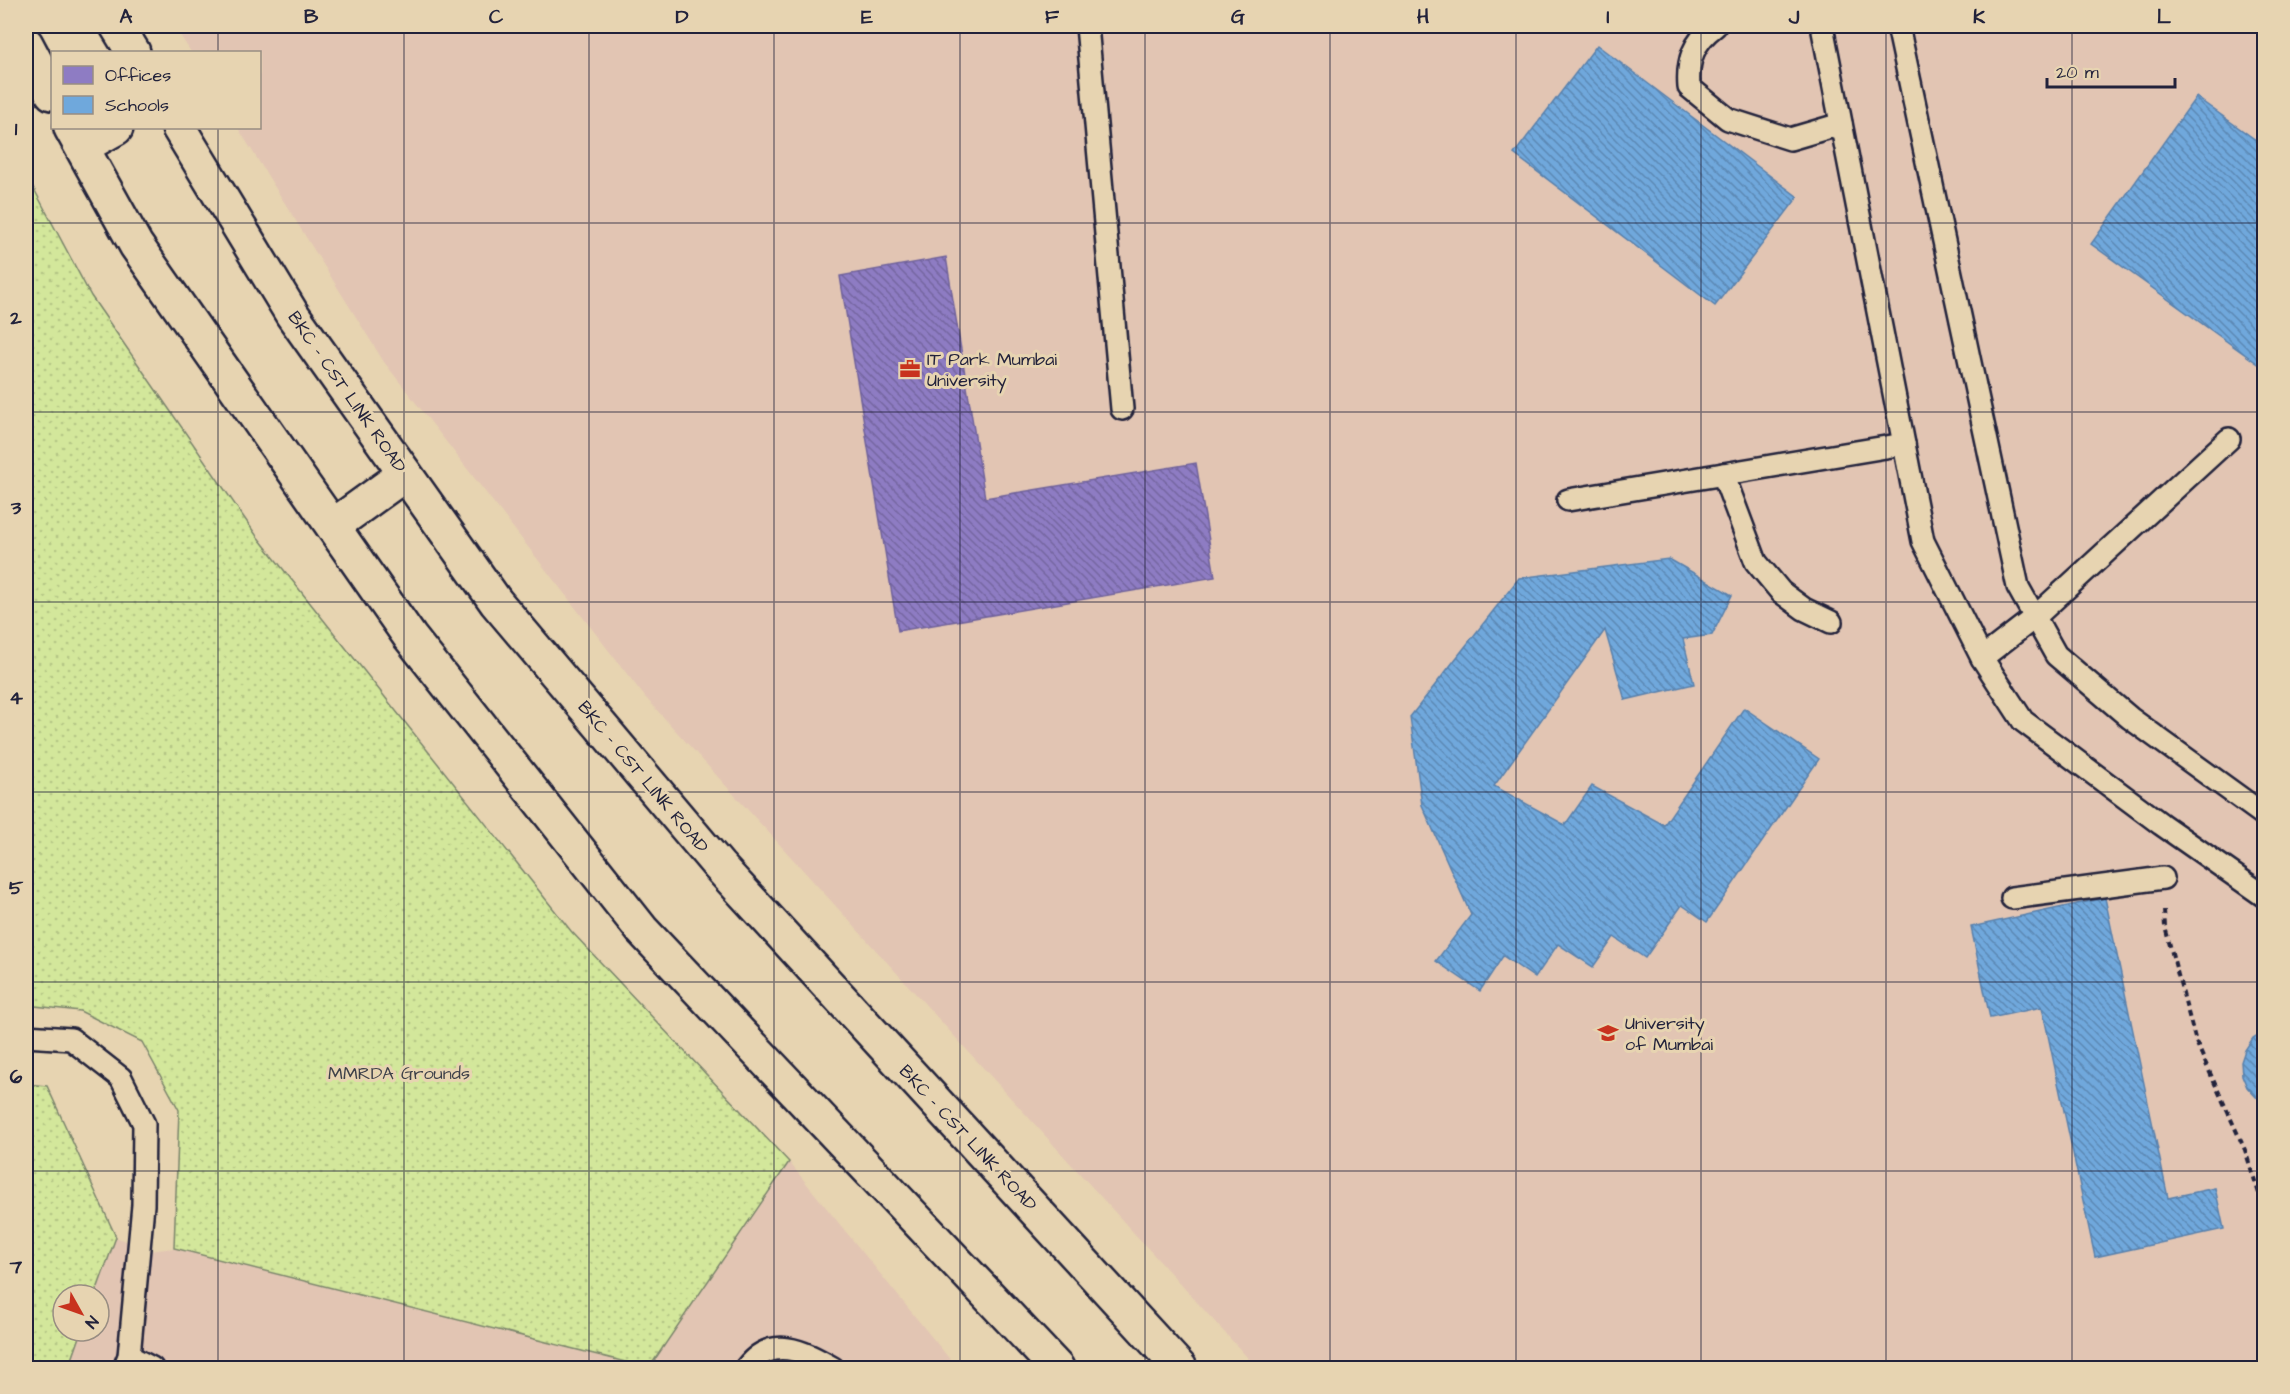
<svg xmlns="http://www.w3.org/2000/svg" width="2290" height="1394" viewBox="0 0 2290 1394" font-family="'Architects Daughter',sans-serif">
<defs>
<pattern id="park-dots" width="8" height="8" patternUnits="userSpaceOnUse" patternTransform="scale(1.5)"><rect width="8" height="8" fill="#d3e79b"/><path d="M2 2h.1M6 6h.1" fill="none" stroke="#b5c686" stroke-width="1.8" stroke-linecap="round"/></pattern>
<pattern id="offices-back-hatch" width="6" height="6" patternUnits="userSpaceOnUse" patternTransform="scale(1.5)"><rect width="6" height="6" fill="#8e7cc3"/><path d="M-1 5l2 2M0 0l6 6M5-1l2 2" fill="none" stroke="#7465a0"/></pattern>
<pattern id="schools-back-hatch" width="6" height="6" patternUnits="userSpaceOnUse" patternTransform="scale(1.5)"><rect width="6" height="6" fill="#6fa8dc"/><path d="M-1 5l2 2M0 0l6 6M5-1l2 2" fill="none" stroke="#5b88b4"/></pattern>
</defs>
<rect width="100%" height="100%" fill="#e7d4b1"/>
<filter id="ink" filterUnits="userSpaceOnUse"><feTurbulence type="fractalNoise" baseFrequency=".0167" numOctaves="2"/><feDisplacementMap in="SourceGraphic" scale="12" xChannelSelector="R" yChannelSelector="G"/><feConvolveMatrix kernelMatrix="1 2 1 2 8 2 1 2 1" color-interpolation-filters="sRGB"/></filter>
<g filter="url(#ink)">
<g fill="#e2c5b3">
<path d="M 174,26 L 2264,26 L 2264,1368 L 1257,1368 L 645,697 L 384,362 L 238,128 L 260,128 L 260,52 L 191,52 Z"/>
<path d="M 789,1162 L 957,1368 L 649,1368 Z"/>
<path d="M 116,1237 L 149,1251 L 174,1248 L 645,1368 L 69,1368 L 82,1331 L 99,1331 L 99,1295 L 95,1295 Z"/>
</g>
<g fill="url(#park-dots)" stroke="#7a846b" stroke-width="1.5">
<path d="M 26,174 L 91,296 L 256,535 L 571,931 L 789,1162 L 649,1368 L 174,1248 L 179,1110 L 142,1042 L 80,1011 L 26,1005 Z"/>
<path d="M 26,1084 L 47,1086 L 116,1237 L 95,1295 L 63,1295 L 63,1331 L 82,1331 L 69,1368 L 26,1368 Z"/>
</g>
<path fill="url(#offices-back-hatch)" stroke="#6e619a" stroke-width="1.5" d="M 946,257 L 985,498 L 1196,463 L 1215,577 L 898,631 L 840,276 Z"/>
<g fill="url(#schools-back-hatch)" stroke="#5880ac" stroke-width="1.5">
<path d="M 1597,45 L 1798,197 L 1715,306 L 1514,154 Z"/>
<path d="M 2196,97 L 2264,146 L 2264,368 L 2091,244 Z"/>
<path d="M 1669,559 L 1732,595 L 1712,635 L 1683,639 L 1694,684 L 1625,700 L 1605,630 L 1494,786 L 1565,825 L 1592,786 L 1664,825 L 1744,708 L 1819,759 L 1707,922 L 1682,905 L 1645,958 L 1614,937 L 1593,967 L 1558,944 L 1535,978 L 1503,956 L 1480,991 L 1436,961 L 1471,915 L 1422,805 L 1410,717 L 1519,578 Z"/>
<path d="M 2105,898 L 2168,1198 L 2215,1188 L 2224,1229 L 2095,1257 L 2042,1007 L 1990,1018 L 1971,927 Z"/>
<path d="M 2264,1031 L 2264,1101 L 2256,1097 L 2247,1087 L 2242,1075 L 2241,1062 L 2245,1050 L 2253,1038 Z"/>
</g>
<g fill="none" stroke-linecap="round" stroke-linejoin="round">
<g stroke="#22223b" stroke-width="26">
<g id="lane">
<path d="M 1087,26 L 1122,409"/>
<path d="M 1715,26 C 1693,42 1687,61 1689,87 L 1728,119 L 1790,139 L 1841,124"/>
<path d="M 1822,26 L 1923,541 L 1982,658 L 2023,721 L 2161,824 L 2264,896"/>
<path d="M 1898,26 L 2018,587 L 2056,655 L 2130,718 L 2264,815"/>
<path d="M 1723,474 L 1756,562 L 1781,592 L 1804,609 L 1831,622"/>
<path d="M 1568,500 L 1904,444"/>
<path d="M 1982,658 L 2035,617 L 2229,439"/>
<path d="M 2012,898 L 2163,878"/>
<path d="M 26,1036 L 71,1039 L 121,1078 L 144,1124 L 143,1205 L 129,1356 L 124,1368"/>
<path d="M 129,1356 L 152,1368"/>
<path d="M 746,1368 C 772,1334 803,1351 833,1368"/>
</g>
</g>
<g stroke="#22223b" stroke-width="38">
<g id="secondary">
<path d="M 117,26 L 133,52"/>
<path d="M 26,44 L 52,93"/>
<path d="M 71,128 L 136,245 L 410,637 L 642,930 L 1057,1368"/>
<path d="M 179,128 L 292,314 L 496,602 L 719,866 L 1180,1368"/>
<path d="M 82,147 L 116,128"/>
<path d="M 333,526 L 405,474"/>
</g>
</g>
<path stroke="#22223b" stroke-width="4" stroke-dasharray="6 4.5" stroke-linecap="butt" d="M 2164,910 L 2165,927 L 2196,1042 L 2245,1150 L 2264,1209"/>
<use href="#lane" stroke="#e7d4b1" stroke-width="21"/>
<use href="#secondary" stroke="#e7d4b1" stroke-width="33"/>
</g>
</g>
<path fill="none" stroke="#22223b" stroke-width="1.5" stroke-opacity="0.55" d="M 218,26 L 218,52M 404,26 L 404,1368M 589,26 L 589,1368M 774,26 L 774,1368M 960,26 L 960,1368M 1145,26 L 1145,1368M 1330,26 L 1330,1368M 1516,26 L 1516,1368M 1701,26 L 1701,1368M 1886,26 L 1886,1368M 2072,26 L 2072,1368M 218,128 L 218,1368M 26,223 L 2264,223M 26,412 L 2264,412M 26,602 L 2264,602M 26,792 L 2264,792M 26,982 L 2264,982M 26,1171 L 2264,1171"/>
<defs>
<g id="office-bare" transform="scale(1.62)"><path d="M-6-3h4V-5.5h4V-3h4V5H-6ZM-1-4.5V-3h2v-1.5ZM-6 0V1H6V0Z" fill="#c8321e" stroke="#e7d4b1" stroke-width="2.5" paint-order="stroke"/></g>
<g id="university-bare" transform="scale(1.62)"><path d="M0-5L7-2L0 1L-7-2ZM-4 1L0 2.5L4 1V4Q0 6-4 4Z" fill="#c8321e" stroke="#e7d4b1" stroke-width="2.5" paint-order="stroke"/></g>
</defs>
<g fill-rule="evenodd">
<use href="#office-bare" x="910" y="369"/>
<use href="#university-bare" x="1608" y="1033"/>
</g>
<g text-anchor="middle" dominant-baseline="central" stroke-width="6" stroke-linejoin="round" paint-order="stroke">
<g font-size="18" fill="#22223b" stroke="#e7d4b1" text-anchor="start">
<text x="927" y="359">IT Park Mumbai<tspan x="927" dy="21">University</tspan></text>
<text x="1625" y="1023">University<tspan x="1625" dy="21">of Mumbai</tspan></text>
</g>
<g font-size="18" fill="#22223b" stroke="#e7d4b1">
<text transform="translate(347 392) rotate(55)">BKC - CST LINK ROAD</text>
<text transform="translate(643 777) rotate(50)">BKC - CST LINK ROAD</text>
<text transform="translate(968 1138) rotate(47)">BKC - CST LINK ROAD</text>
</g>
<g font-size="18" fill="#3d4049" stroke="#e7d4b1">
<text x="399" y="1073">MMRDA Grounds</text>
</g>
</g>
<rect width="2290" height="1394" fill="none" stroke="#e7d4b1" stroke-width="66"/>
<rect x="51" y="51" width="210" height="78" fill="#e7d4b1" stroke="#988d82" stroke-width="1.5"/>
<rect x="63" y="66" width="30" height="18" fill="#8e7cc3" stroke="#988d82" stroke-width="1.5"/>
<text x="105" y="81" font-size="18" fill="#22223b">Offices</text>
<rect x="63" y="96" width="30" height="18" fill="#6fa8dc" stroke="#988d82" stroke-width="1.5"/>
<text x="105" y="111" font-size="18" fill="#22223b">Schools</text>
<g transform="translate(81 1313) rotate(130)"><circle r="28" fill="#e7d4b1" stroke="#988d82" stroke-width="1.5"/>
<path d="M0-4.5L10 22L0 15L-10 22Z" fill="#c8321e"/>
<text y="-9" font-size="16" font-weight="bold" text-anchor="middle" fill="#22223b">N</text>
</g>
<path d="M2047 78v9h128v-9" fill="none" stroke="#22223b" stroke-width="3"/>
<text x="2056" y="78" font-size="18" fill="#22223b" stroke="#e7d4b1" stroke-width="4.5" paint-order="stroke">20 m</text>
<rect x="33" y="33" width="2224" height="1328" fill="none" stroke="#22223b" stroke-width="2"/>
<g font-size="20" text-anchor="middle" font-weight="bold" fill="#22223b">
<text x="126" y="23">A</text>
<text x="311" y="23">B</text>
<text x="496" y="23">C</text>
<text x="682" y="23">D</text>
<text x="867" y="23">E</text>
<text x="1052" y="23">F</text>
<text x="1238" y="23">G</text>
<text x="1423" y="23">H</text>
<text x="1608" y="23">I</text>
<text x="1794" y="23">J</text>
<text x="1979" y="23">K</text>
<text x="2164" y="23">L</text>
<text x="16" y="135">1</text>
<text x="16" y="324">2</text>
<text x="16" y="514">3</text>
<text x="16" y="704">4</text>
<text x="16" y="894">5</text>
<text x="16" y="1083">6</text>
<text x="16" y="1273">7</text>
</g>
</svg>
